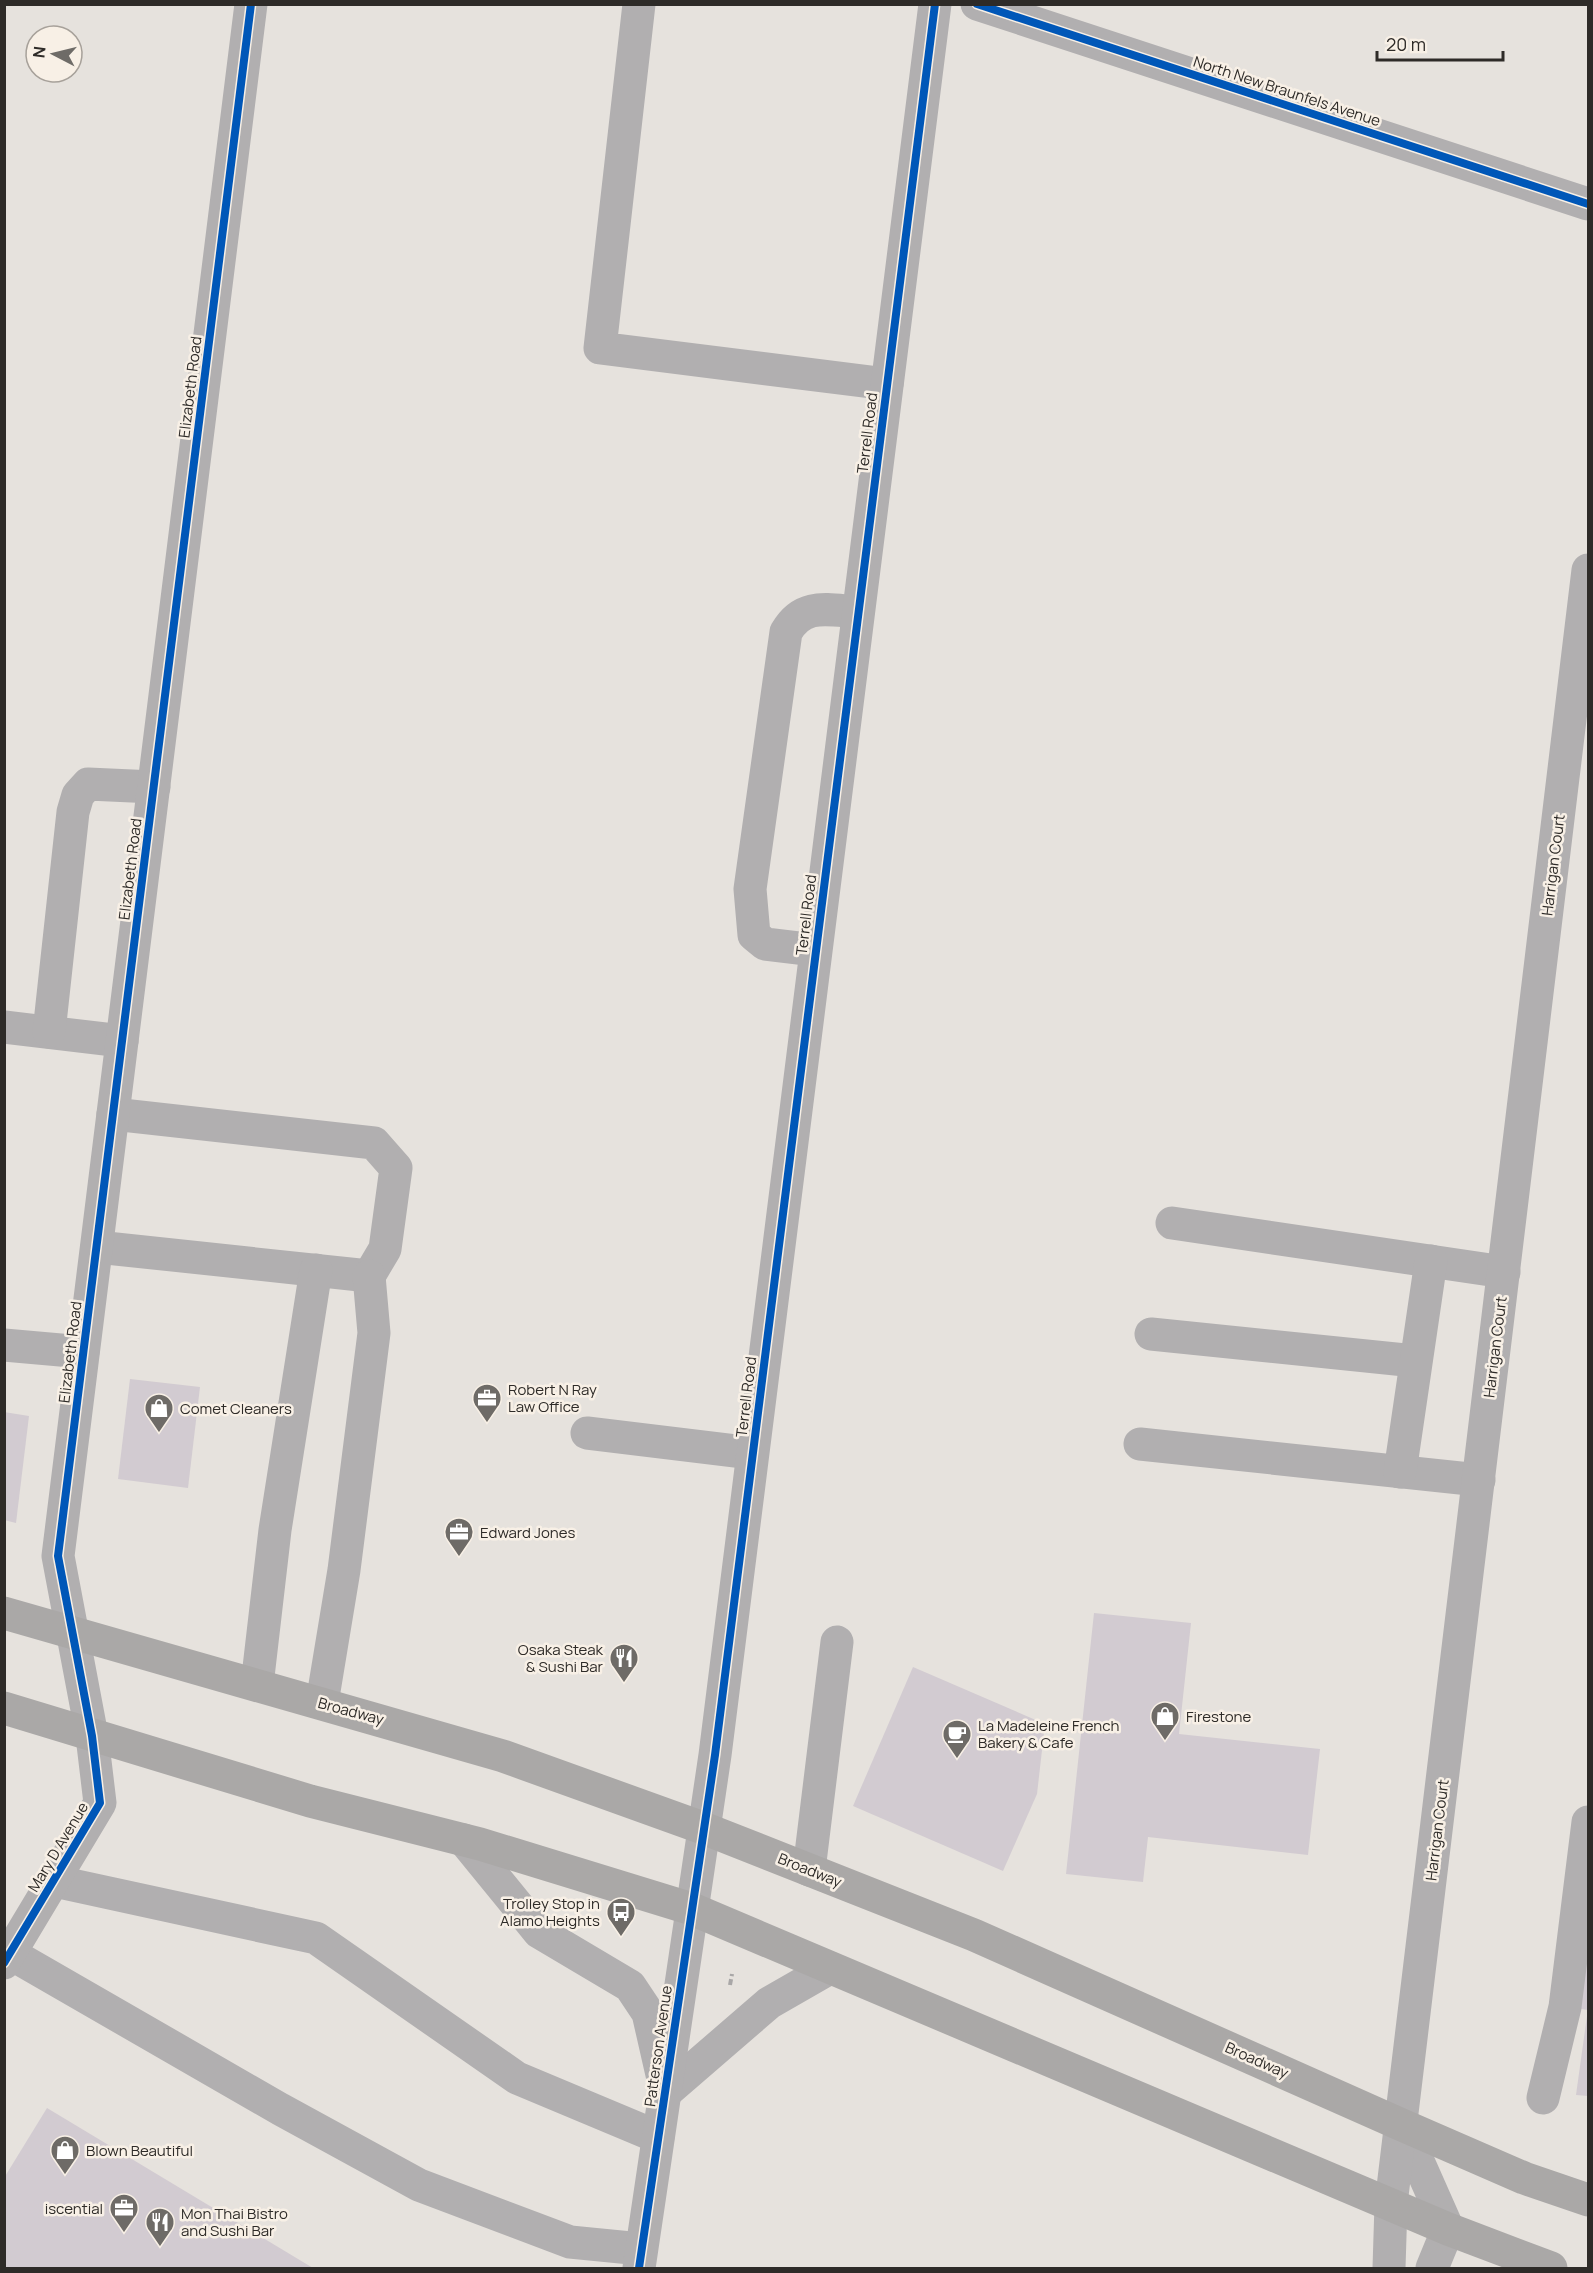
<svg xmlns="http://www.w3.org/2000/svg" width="1593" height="2273" viewBox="0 0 1593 2273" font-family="Manrope,sans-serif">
<rect width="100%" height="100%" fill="#e6e2dd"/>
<g fill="#d2cbd1">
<path d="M 130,1379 L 200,1387 L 188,1488 L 118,1479 Z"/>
<path d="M 4,1412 L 29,1416 L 16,1523 L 4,1520 Z"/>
<path d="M 1094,1613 L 1191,1623 L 1179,1734 L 1320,1749 L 1308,1855 L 1148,1837 L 1143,1882 L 1066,1874 Z"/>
<path d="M 913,1667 L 1045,1724 L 1037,1794 L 1003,1871 L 853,1806 Z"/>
<path d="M 1588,1899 L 1588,2010 L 1575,2008 Z"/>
<path d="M 1587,2016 L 1588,2016 L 1588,2096 L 1576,2095 Z"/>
<path d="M 47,2108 L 313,2268 L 4,2268 L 4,2178 Z"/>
</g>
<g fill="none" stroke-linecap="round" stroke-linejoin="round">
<path stroke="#a9a7a7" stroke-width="4" stroke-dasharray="6 3" stroke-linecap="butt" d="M 730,1985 L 732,1974"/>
<g stroke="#b1afb0" stroke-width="33">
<path d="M 639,4 L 600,348 L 887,384"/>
<path d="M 977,4 L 1588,204"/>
<path d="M 815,950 L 765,944 L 754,935 L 750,889 L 786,632 C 803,602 828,610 858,612"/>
<path d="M 4,1027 L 122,1041"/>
<path d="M 49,1032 L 73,812 L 78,795 L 88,784 L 154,787"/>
<path d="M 1172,1223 L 1504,1272"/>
<path d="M 97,1247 L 369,1276 L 385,1249 L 396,1168 L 374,1143 L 113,1114"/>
<path d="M 1151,1334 L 1415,1361"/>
<path d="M 4,1345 L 83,1352"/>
<path d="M 587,1433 L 752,1453"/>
<path d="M 1140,1444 L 1479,1480"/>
<path d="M 1400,1472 L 1431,1261"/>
<path d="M 257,1685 L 275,1530 L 316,1270"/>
<path d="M 322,1703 L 344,1570 L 374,1333 L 369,1276"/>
<path d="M 464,1840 L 539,1932 L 630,1986 L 648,2013 L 666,2092 L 769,2003 L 830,1968"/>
<path d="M 809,1870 L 837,1642"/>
<path d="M 54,1881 L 316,1938 L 517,2078 L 658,2137"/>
<path d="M 11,1954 L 280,2109 L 419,2185 L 570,2242 L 641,2249"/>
<path d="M 4,1963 L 100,1803 L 92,1736 L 58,1556 L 251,4"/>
<path d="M 1543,2098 L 1565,2007 L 1588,1822"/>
<path d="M 1402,2125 L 1448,2229 L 1432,2268"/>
<path d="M 639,2268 L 715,1755 L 935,4"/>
<path d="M 1389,2268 L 1391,2204 L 1588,570"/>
</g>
<g stroke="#aaa8a7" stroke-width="33">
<path d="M 4,1613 L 503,1756 L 703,1828 L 974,1935 L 1402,2125 L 1524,2178 L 1588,2200"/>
<path d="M 4,1708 L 310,1801 L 480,1844 L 692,1909 L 1448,2229 L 1551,2268"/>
</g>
<g stroke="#f8f0e6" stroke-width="11">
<g id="cycleway">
<path d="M 977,4 L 1588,204"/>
<path d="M 4,1963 L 100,1803 L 92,1736 L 58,1556 L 251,4"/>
<path d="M 639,2268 L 715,1755 L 935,4"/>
</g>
</g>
<use href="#cycleway" stroke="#0057b8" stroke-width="8"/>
</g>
<defs>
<g id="office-pin" transform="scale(1.5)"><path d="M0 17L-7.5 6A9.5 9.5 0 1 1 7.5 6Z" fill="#6e6b67" stroke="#f8f0e6"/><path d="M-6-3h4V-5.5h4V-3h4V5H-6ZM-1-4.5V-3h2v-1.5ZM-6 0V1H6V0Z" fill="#fff"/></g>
<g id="shop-pin" transform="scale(1.5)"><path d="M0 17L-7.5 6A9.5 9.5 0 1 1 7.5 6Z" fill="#6e6b67" stroke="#f8f0e6"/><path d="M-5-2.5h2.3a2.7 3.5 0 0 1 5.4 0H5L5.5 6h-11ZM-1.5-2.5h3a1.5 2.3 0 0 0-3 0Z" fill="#fff"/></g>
<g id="restaurant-pin" transform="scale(1.5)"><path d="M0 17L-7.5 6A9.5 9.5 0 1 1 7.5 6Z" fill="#6e6b67" stroke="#f8f0e6"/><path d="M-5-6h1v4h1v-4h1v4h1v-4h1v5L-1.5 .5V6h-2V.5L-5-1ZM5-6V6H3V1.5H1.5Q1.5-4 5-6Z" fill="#fff"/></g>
<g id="cafe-pin" transform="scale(1.5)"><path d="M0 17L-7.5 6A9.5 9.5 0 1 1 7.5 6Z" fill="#6e6b67" stroke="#f8f0e6"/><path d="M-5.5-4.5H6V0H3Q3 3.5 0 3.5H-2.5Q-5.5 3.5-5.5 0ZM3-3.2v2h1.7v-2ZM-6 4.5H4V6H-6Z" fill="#fff"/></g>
<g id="bus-pin" transform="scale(1.5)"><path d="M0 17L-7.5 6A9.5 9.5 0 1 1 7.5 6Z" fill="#6e6b67" stroke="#f8f0e6"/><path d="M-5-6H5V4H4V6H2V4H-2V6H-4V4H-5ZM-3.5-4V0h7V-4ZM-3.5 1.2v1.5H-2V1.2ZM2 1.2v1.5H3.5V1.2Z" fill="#fff"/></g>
</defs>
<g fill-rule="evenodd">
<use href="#office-pin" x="487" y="1398"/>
<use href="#shop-pin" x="159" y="1408"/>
<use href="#office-pin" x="459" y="1532"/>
<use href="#restaurant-pin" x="624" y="1658"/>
<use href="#shop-pin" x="1165" y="1716"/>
<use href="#cafe-pin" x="957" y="1734"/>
<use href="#bus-pin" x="621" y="1912"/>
<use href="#shop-pin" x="65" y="2150"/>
<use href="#office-pin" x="124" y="2208"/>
<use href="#restaurant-pin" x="160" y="2222"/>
</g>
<g text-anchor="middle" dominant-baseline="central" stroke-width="5" stroke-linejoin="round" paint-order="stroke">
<g font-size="15" fill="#2e2b28" stroke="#f8f0e6">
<text transform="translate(1287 91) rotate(18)">North New Braunfels Avenue</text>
<text transform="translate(190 387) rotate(-83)">Elizabeth Road</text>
<text transform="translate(867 433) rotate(-83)">Terrell Road</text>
<text transform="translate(1553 865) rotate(-83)">Harrigan Court</text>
<text transform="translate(130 869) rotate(-83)">Elizabeth Road</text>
<text transform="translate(806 915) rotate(-83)">Terrell Road</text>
<text transform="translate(1495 1347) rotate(-83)">Harrigan Court</text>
<text transform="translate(70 1352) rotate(-83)">Elizabeth Road</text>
<text transform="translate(746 1397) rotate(-83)">Terrell Road</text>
<text transform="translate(351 1711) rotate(15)">Broadway</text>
<text transform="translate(1437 1830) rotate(-83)">Harrigan Court</text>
<text transform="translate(58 1847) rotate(-59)">Mary D Avenue</text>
<text transform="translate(810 1870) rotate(22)">Broadway</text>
<text transform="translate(658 2046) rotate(-82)">Patterson Avenue</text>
<text transform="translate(1257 2060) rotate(24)">Broadway</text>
</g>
<g font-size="15" fill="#2e2b28" stroke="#f8f0e6" text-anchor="start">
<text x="508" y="1389">Robert N Ray<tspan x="508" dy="17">Law Office</tspan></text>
<text x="180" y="1408">Comet Cleaners</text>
<text x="480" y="1532">Edward Jones</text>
<text x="603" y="1649" text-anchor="end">Osaka Steak<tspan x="603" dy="17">&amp; Sushi Bar</tspan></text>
<text x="1186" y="1716">Firestone</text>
<text x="978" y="1725">La Madeleine French<tspan x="978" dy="17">Bakery &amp; Cafe</tspan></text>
<text x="600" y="1903" text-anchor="end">Trolley Stop in<tspan x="600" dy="17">Alamo Heights</tspan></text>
<text x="86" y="2150">Blown Beautiful</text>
<text x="103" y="2208" text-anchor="end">iscential</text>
<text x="181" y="2213">Mon Thai Bistro<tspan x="181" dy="17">and Sushi Bar</tspan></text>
</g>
</g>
<rect width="1593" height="2273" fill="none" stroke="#2e2b28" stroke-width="12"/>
<g transform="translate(54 54) rotate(277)"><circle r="28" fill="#f8f0e6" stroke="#a7a19a" stroke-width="1.5"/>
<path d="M0-4.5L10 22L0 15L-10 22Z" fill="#6e6b67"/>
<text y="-9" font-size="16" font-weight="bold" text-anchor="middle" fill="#2e2b28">N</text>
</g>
<path d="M1377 51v9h126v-9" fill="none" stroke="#2e2b28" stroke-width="3"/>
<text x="1386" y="51" font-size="18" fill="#2e2b28" stroke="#f8f0e6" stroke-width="4.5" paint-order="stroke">20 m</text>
</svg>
